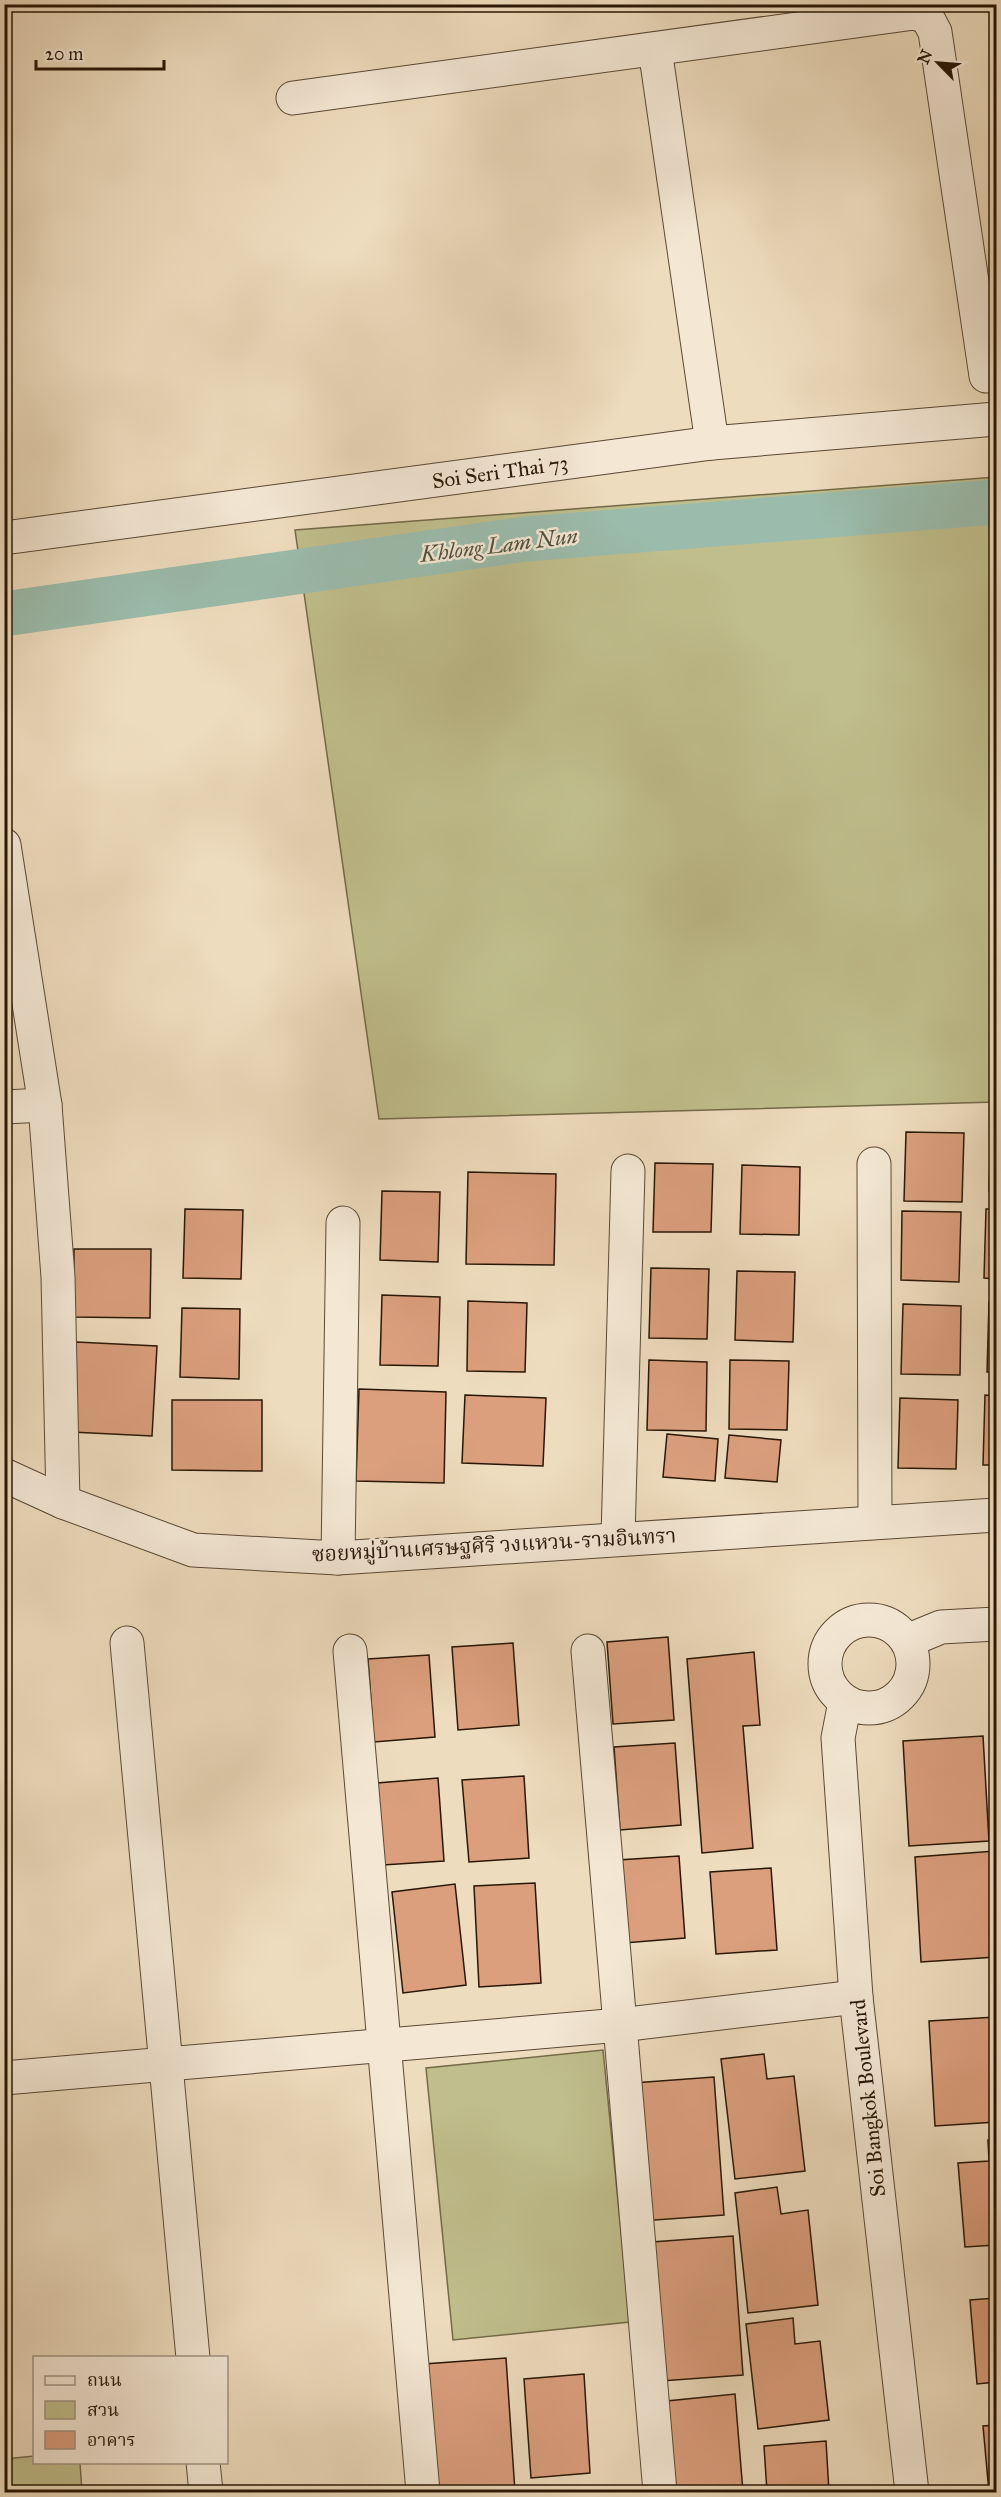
<svg xmlns="http://www.w3.org/2000/svg" width="1001" height="2497" viewBox="0 0 1001 2497" font-family="'IM FELL Great Primer','Noto Serif Thai',serif">
<rect width="100%" height="100%" fill="#eedcbe"/>
<filter id="stains"><feTurbulence type="fractalNoise" baseFrequency=".00333" numOctaves="4"/><feColorMatrix values="0 0 0 0 .2 0 0 0 0 .09 0 0 0 0 .02 0 0 0 .5 -.17"/></filter>
<radialGradient id="worn" r=".72"><stop offset=".6" stop-color="#630" stop-opacity="0"/><stop offset="1" stop-color="#630" stop-opacity=".3"/></radialGradient>
<g fill="#c0be8c" stroke="#746a49" stroke-width="1.5">
<path d="M 996,477 L 996,1102 L 379,1119 L 295,530 Z"/>
<path d="M 603,2050 L 630,2322 L 453,2340 L 426,2068 Z"/>
<path d="M 34,2456 L 34,2462 L 80,2463 L 82,2492 L 5,2492 L 5,2459 Z"/>
</g>
<g fill="none" stroke-linecap="round" stroke-linejoin="round">
<path stroke="#9bbcac" stroke-width="45" d="M 4,614 L 526,539 L 996,502"/>
</g>
<g fill="#db9f7e" stroke="#281706" stroke-width="1.5">
<path d="M 991,1122 L 996,1122 L 996,1192 L 989,1191 Z"/>
<path d="M 906,1132 L 964,1133 L 962,1202 L 904,1201 Z"/>
<path d="M 655,1163 L 713,1164 L 711,1232 L 653,1232 Z"/>
<path d="M 742,1165 L 800,1167 L 799,1235 L 740,1234 Z"/>
<path d="M 468,1172 L 556,1174 L 554,1265 L 466,1264 Z"/>
<path d="M 382,1191 L 440,1192 L 438,1262 L 380,1260 Z"/>
<path d="M 185,1209 L 243,1210 L 241,1279 L 183,1278 Z"/>
<path d="M 986,1209 L 996,1209 L 996,1279 L 984,1278 Z"/>
<path d="M 902,1211 L 961,1212 L 959,1282 L 901,1280 Z"/>
<path d="M 74,1249 L 151,1249 L 150,1318 L 73,1317 Z"/>
<path d="M 651,1268 L 709,1269 L 707,1339 L 649,1338 Z"/>
<path d="M 737,1271 L 795,1272 L 793,1342 L 735,1340 Z"/>
<path d="M 382,1295 L 440,1297 L 438,1366 L 380,1365 Z"/>
<path d="M 468,1301 L 527,1303 L 525,1372 L 467,1371 Z"/>
<path d="M 989,1302 L 996,1303 L 996,1372 L 987,1372 Z"/>
<path d="M 903,1304 L 961,1306 L 960,1375 L 901,1374 Z"/>
<path d="M 182,1308 L 240,1309 L 239,1379 L 180,1377 Z"/>
<path d="M 76,1342 L 157,1346 L 152,1436 L 71,1432 Z"/>
<path d="M 649,1360 L 707,1362 L 706,1431 L 647,1430 Z"/>
<path d="M 730,1360 L 789,1361 L 787,1430 L 729,1429 Z"/>
<path d="M 359,1389 L 446,1392 L 444,1483 L 356,1481 Z"/>
<path d="M 465,1395 L 546,1398 L 543,1466 L 462,1463 Z"/>
<path d="M 985,1395 L 996,1396 L 996,1465 L 983,1465 Z"/>
<path d="M 900,1398 L 958,1400 L 956,1469 L 898,1468 Z"/>
<path d="M 172,1400 L 262,1400 L 262,1471 L 172,1470 Z"/>
<path d="M 667,1434 L 718,1439 L 715,1481 L 663,1477 Z"/>
<path d="M 729,1435 L 781,1440 L 777,1482 L 725,1478 Z"/>
<path d="M 668,1637 L 674,1720 L 613,1724 L 607,1642 Z"/>
<path d="M 513,1643 L 519,1725 L 458,1730 L 452,1647 Z"/>
<path d="M 754,1652 L 760,1725 L 743,1726 L 753,1848 L 702,1853 L 687,1659 Z"/>
<path d="M 429,1655 L 435,1737 L 374,1742 L 368,1659 Z"/>
<path d="M 983,1736 L 989,1841 L 909,1846 L 903,1741 Z"/>
<path d="M 675,1743 L 681,1825 L 620,1830 L 614,1747 Z"/>
<path d="M 524,1776 L 529,1858 L 469,1862 L 462,1780 Z"/>
<path d="M 438,1778 L 444,1861 L 383,1865 L 377,1783 Z"/>
<path d="M 995,1851 L 996,1957 L 921,1962 L 915,1857 Z"/>
<path d="M 679,1856 L 685,1938 L 624,1943 L 618,1860 Z"/>
<path d="M 771,1868 L 777,1950 L 716,1954 L 710,1872 Z"/>
<path d="M 535,1883 L 541,1983 L 479,1987 L 474,1886 Z"/>
<path d="M 455,1884 L 466,1985 L 403,1993 L 392,1892 Z"/>
<path d="M 996,2017 L 996,2122 L 935,2126 L 929,2021 Z"/>
<path d="M 764,2054 L 767,2079 L 794,2076 L 805,2171 L 735,2179 L 721,2059 Z"/>
<path d="M 714,2077 L 724,2215 L 641,2221 L 633,2083 Z"/>
<path d="M 988,2140 L 996,2140 L 996,2245 L 965,2247 L 958,2163 L 989,2161 Z"/>
<path d="M 777,2187 L 781,2214 L 808,2210 L 818,2305 L 748,2313 L 735,2193 Z"/>
<path d="M 733,2236 L 743,2375 L 661,2381 L 652,2242 Z"/>
<path d="M 996,2298 L 996,2382 L 977,2384 L 970,2300 Z"/>
<path d="M 793,2318 L 795,2344 L 820,2341 L 829,2420 L 758,2429 L 746,2324 Z"/>
<path d="M 506,2358 L 515,2492 L 432,2492 L 424,2364 Z"/>
<path d="M 584,2374 L 590,2473 L 531,2478 L 524,2379 Z"/>
<path d="M 735,2394 L 743,2492 L 676,2492 L 667,2401 Z"/>
<path d="M 996,2425 L 996,2492 L 989,2492 L 983,2426 Z"/>
<path d="M 826,2441 L 829,2492 L 767,2492 L 764,2446 Z"/>
</g>
<g fill="none" stroke-linecap="round" stroke-linejoin="round">
<g stroke="#5a4834" stroke-width="35">
<g id="minor">
<path d="M 655,49 L 712,443"/>
<path d="M 293,98 L 914,13 L 927,17 L 935,32 L 986,376"/>
<path d="M 4,538 L 712,443 L 996,419"/>
<path d="M 4,845 L 45,1105 L 58,1277 L 63,1502"/>
<path d="M 4,1107 L 45,1105"/>
<path d="M 874,1164 L 875,1522"/>
<path d="M 4,1475 L 63,1502 L 193,1550 L 338,1558 L 996,1515"/>
<path d="M 618,1538 L 628,1171"/>
<path d="M 338,1558 L 343,1223"/>
<circle cx="869" cy="1664" r="44"/>
<path d="M 907,1641 L 941,1627 L 996,1624"/>
<path d="M 127,1643 L 193,2358"/>
<path d="M 350,1651 L 423,2492"/>
<path d="M 588,1651 L 660,2492"/>
<path d="M 845,1702 L 838,1738 L 856,1997 L 912,2492"/>
<path d="M 4,2078 L 620,2025 L 856,1997"/>
<path d="M 203,2462 L 206,2492"/>
</g>
</g>
<use href="#minor" stroke="#f4e8d5" stroke-width="33"/>
</g>
<g text-anchor="middle" dominant-baseline="central" stroke-width="5" stroke-linejoin="round" paint-order="stroke">
<g font-size="21" fill="#281706" stroke="#f4e8d5">
<text transform="translate(500 472) rotate(-8)">Soi Seri Thai 73</text>
<text transform="translate(494 1545) rotate(-3)">ซอยหมู่บ้านเศรษฐศิริ วงแหวน-รามอินทรา</text>
<text transform="translate(868 2098) rotate(-96)">Soi Bangkok Boulevard</text>
</g>
<g font-size="22" font-style="italic" fill="#505140" stroke="#f4e8d5">
<text transform="translate(499 545) rotate(-7)">Khlong Lam Nun</text>
</g>
</g>
<rect width="1001" height="2497" fill="none" stroke="#eedcbe" stroke-width="24"/>
<rect x="6" y="6" width="989" height="2485" fill="none" stroke="#281706" stroke-width="3"/>
<rect x="12" y="12" width="977" height="2473" fill="none" stroke="#281706" stroke-width="1.5"/>
<rect x="33" y="2356" width="195" height="108" fill="#f4e8d5" stroke="#a29482" stroke-width="1.5"/>
<rect x="45" y="2376" width="30" height="9" fill="#f4e8d5" stroke="#a29482" stroke-width="1.5"/>
<text x="87" y="2386" font-size="18" fill="#281706">ถนน</text>
<rect x="45" y="2401" width="30" height="18" fill="#c0be8c" stroke="#a29482" stroke-width="1.5"/>
<text x="87" y="2416" font-size="18" fill="#281706">สวน</text>
<rect x="45" y="2431" width="30" height="18" fill="#db9f7e" stroke="#a29482" stroke-width="1.5"/>
<text x="87" y="2446" font-size="18" fill="#281706">อาคาร</text>
<g transform="translate(938 63) rotate(295)" stroke="#f4e8d5" stroke-width="4.5" paint-order="stroke">
<path d="M0-4.5L10 22L0 15L-10 22Z" fill="#281706"/>
<text y="-9" font-size="16" font-weight="bold" text-anchor="middle" fill="#281706">N</text>
</g>
<path d="M36 60v9h128v-9" fill="none" stroke="#281706" stroke-width="3"/>
<text x="45" y="60" font-size="18" fill="#281706" stroke="#f4e8d5" stroke-width="4.5" paint-order="stroke">20 m</text>
<rect width="100%" height="100%" filter="url(#stains)"/>
<rect width="100%" height="100%" fill="url(#worn)"/>
</svg>
